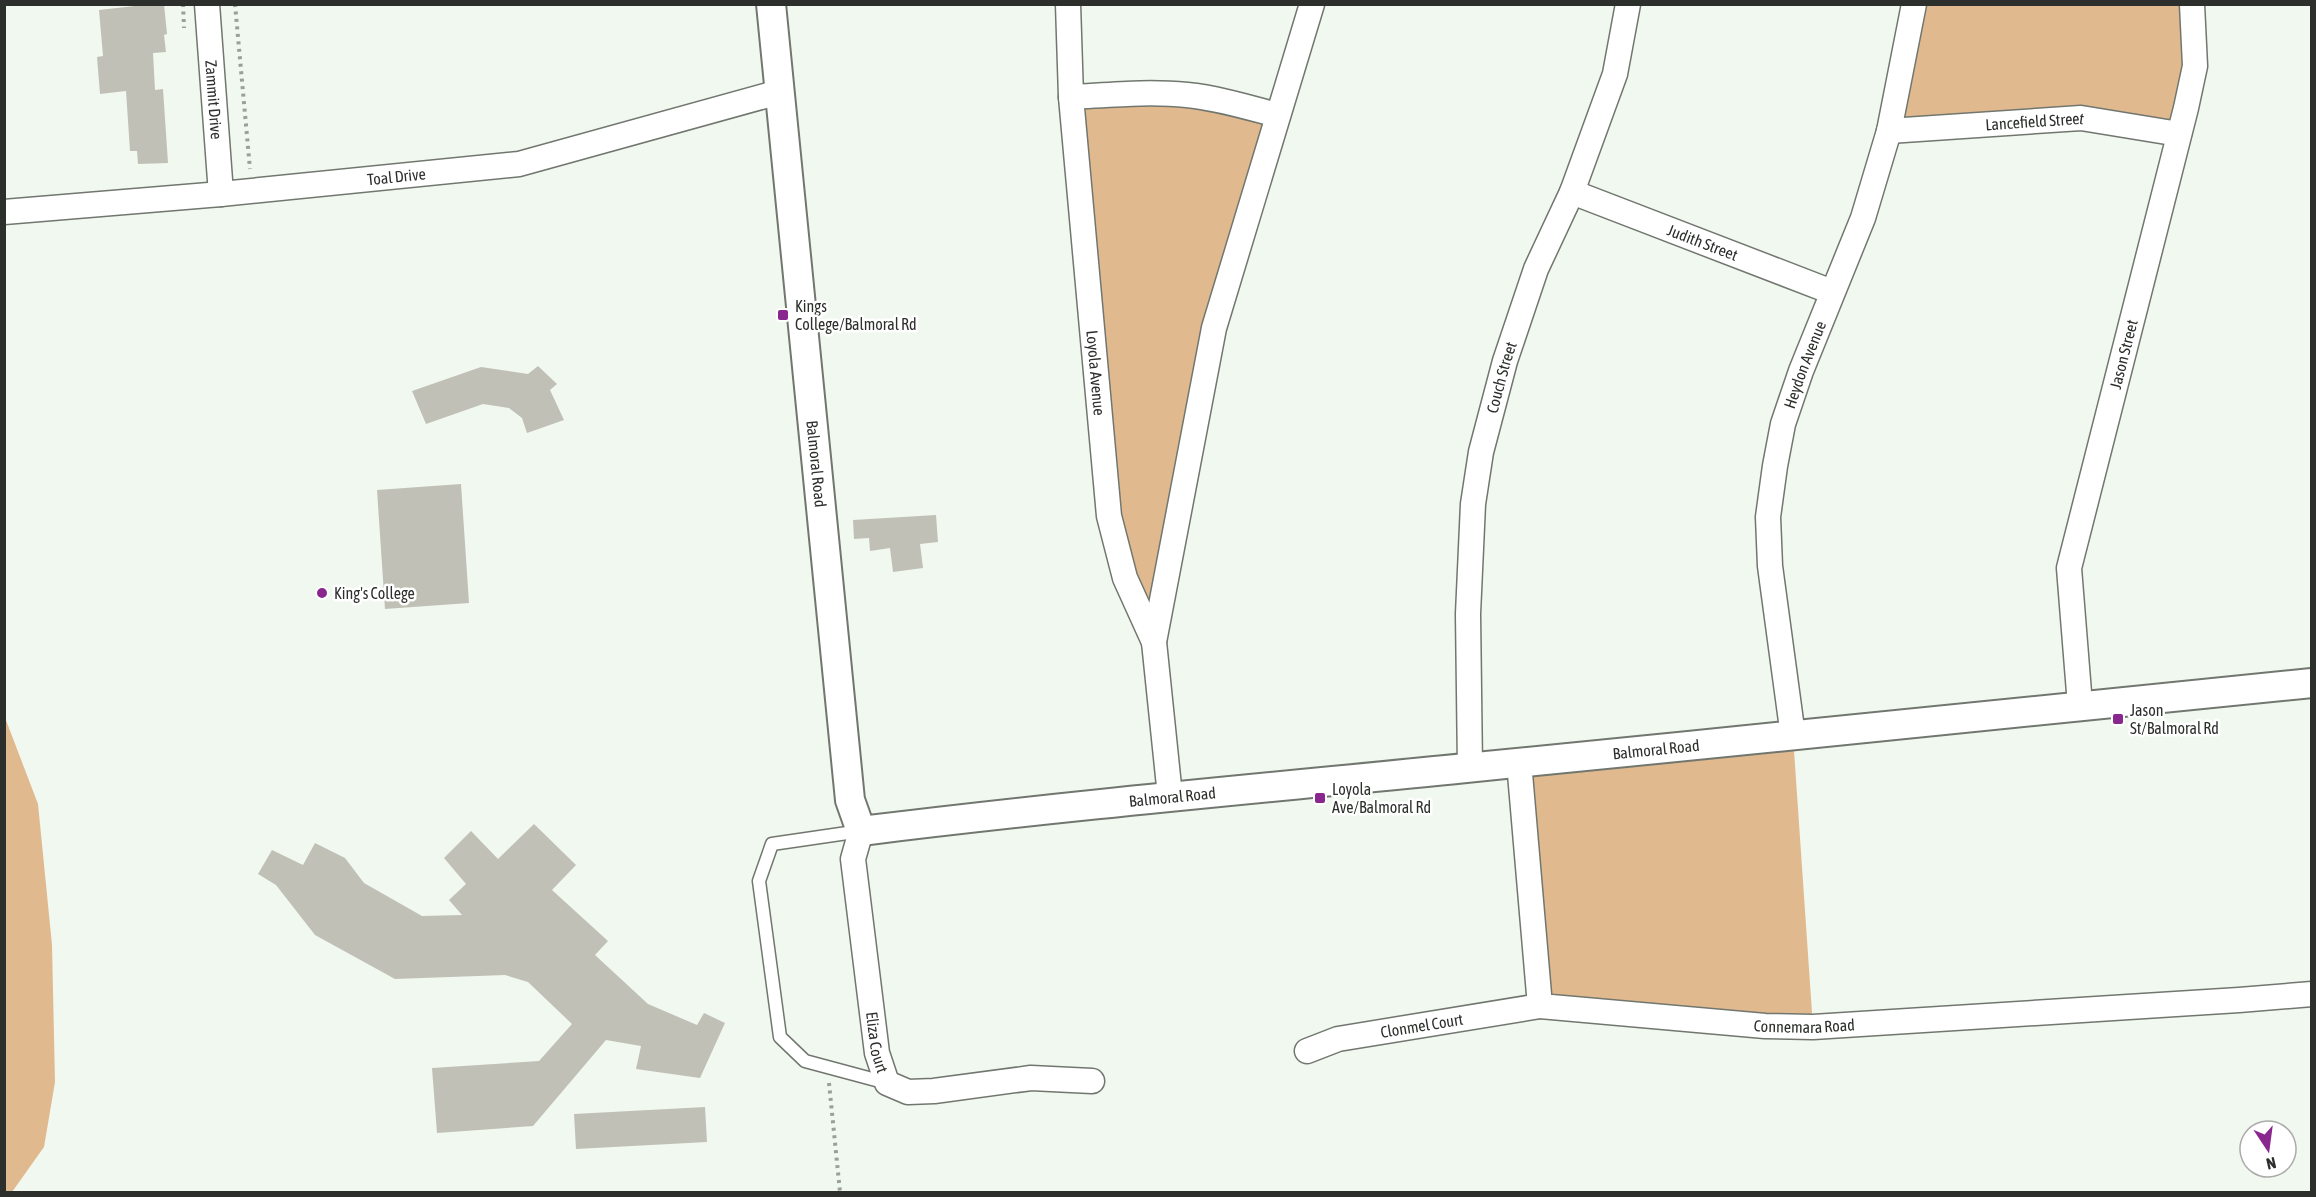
<svg xmlns="http://www.w3.org/2000/svg" width="2316" height="1197" viewBox="0 0 2316 1197" font-family="'Asap Condensed',sans-serif">
<style>
.green{fill:#e1b98f}
.building{fill:#c0c0b6}
.lines{fill:none;stroke-linecap:round;stroke-linejoin:round}
.service-casing{stroke:#71776f;stroke-width:15}
.minor-casing{stroke:#71776f;stroke-width:27}
.tertiary-casing{stroke:#71776f;stroke-width:32}
.path{stroke:#9a9f98;stroke-width:4;stroke-dasharray:3 4.5;stroke-linecap:butt}
.service{stroke:#fff;stroke-width:12}
.minor{stroke:#fff;stroke-width:24}
.tertiary{stroke:#fff;stroke-width:28}
.poi-dot{fill:#8a278f;stroke:#fff;stroke-width:2}
.labels{text-anchor:middle;dominant-baseline:central;stroke-width:5;stroke-linejoin:round;paint-order:stroke}
.street-label{font-size:16px;fill:#2c2f2b;stroke:#fff}
.poi-label{font-size:16px;fill:#2c2f2b;stroke:#fff;text-anchor:start}
</style>
<rect width="100%" height="100%" fill="#f1f8ef"/>
<path class="green" d="M1914 5H2192L2179 134 2081 118 1889 131Z
M1071 97 1277 115 1214 328 1154 642 1125 578Z
M4 715 38 804 52 945 55 1082 44 1147 12 1192H4Z
M1793 736 1813 1027 1540 1006 1519 762Z"/>
<path class="building" d="M153 4H164L167 34 164 35 166 52 153 53 155 90 163 89 168 163 138 164 137 151H130L126 91 100 94 97 57 103 56 99 10Z
M538 366 557 384 550 390 564 420 527 433 522 418 509 408 483 404 426 424 412 391 481 367 528 374Z
M461 484 469 603 385 609 377 490Z
M936 515 938 542 920 544 923 568 893 572 890 548 870 551 869 538 854 539 853 520Z
M534 824 576 865 552 890 608 941 595 955 648 1004 697 1025 704 1013 725 1023 700 1078 636 1069 641 1046 606 1040 533 1126 437 1133 432 1068 539 1061 572 1024 528 982 505 975 395 979 315 935 276 885 258 874 272 850 303 865 315 843 345 858 364 883 422 916 462 915 449 900 466 884 444 858 471 831 498 859Z
M705 1107 707 1142 576 1149 574 1114Z"/>
<g class="lines">
<g class="service-casing">
<path id="service" d="M861 831 772 844 759 881 780 1037 805 1061 887 1083"/>
</g>
<g class="minor-casing">
<g id="minor">
<path id="s1" d="M207 4 221 194"/>
<path id="s2" d="M1068 4 1071 97 1109 516 1125 578 1154 642"/>
<path d="M1071 97C1110 95 1148 91 1187 95 1217 98 1247 107 1277 115"/>
<path id="s3" d="M1889 131 2081 118 2179 134"/>
<path id="s4" d="M1572 192 1832 292"/>
<path id="s5" d="M4 212 221 194 519 164 779 92"/>
<path id="s6" d="M2080 705 2069 568 2186 108 2195 66 2192 4"/>
<path id="s7" d="M1793 736 1770 566 1768 517 1775 466 1783 424 1801 371 1863 218 1889 131 1914 4"/>
<path id="s8" d="M1519 762 1540 1006 1765 1026 1813 1027 2239 1000 2312 994"/>
<path id="s9" d="M1470 768 1468 614 1473 504 1481 452 1505 361 1536 269 1572 192 1615 74 1628 4"/>
<path d="M1170 796 1154 642 1214 328 1312 4"/>
<path id="s10" d="M861 831 853 859 877 1053 887 1083 908 1092 934 1091 1031 1078 1092 1081"/>
<path id="s11" d="M1307 1051 1338 1039 1540 1006"/>
</g>
</g>
<g class="tertiary-casing">
<g id="tertiary">
<path id="s12" d="M771 4 850 800 861 831C1062 806 1264 788 1466 768 1748 741 2029 709 2312 683"/>
</g>
</g>
<path class="path" d="M183 4 184 28
M235 4 250 169
M829 1083 840 1192"/>
<use href="#service" class="service"/>
<use href="#minor" class="minor"/>
<use href="#tertiary" class="tertiary"/>
</g>
<g class="poi-dot">
<rect x="777" y="309" width="12" height="12" rx="3"/>
<circle cx="322" cy="593" r="6"/>
<rect x="2112" y="713" width="12" height="12" rx="3"/>
<rect x="1314" y="792" width="12" height="12" rx="3"/>
</g>
<g class="labels">
<g class="street-label">
<text stroke="none"><textPath href="#s1" startOffset="96">Zammit Drive</textPath></text>
<text stroke="none"><textPath href="#s3" startOffset="146">Lancefield Street</textPath></text>
<text stroke="none"><textPath href="#s5" startOffset="394">Toal Drive</textPath></text>
<text stroke="none"><textPath href="#s4" startOffset="140">Judith Street</textPath></text>
<text stroke="none"><textPath href="#s6" startOffset="358">Jason Street</textPath></text>
<text stroke="none"><textPath href="#s7" startOffset="378">Heydon Avenue</textPath></text>
<text stroke="none"><textPath href="#s2" startOffset="370">Loyola Avenue</textPath></text>
<text stroke="none"><textPath href="#s9" startOffset="394">Couch Street</textPath></text>
<text stroke="none"><textPath href="#s12" startOffset="462">Balmoral Road</textPath></text>
<text stroke="none"><textPath href="#s12" startOffset="1632">Balmoral Road</textPath></text>
<text stroke="none"><textPath href="#s12" startOffset="1146">Balmoral Road</textPath></text>
<text stroke="none"><textPath href="#s8" startOffset="510">Connemara Road</textPath></text>
<text stroke="none"><textPath href="#s11" startOffset="118">Clonmel Court</textPath></text>
<text stroke="none"><textPath href="#s10" startOffset="214">Eliza Court</textPath></text>
</g>
<g class="poi-label">
<text x="795" y="306">Kings<tspan x="795" dy="18">College/Balmoral Rd</tspan></text>
<text x="334" y="593">King's College</text>
<text x="2130" y="710">Jason<tspan x="2130" dy="18">St/Balmoral Rd</tspan></text>
<text x="1332" y="789">Loyola<tspan x="1332" dy="18">Ave/Balmoral Rd</tspan></text>
</g>
</g>
<rect width="2316" height="1197" fill="none" stroke="#2c2f2b" stroke-width="12"/>
<g transform="translate(2268 1149) rotate(167)"><circle r="28" fill="#ffffff" stroke="#abacaa" stroke-width="1.5"/>
<path d="M0-4.5L10 22L0 15L-10 22Z" fill="#8a278f"/>
<text y="-9" font-size="16" font-weight="bold" text-anchor="middle" fill="#2c2f2b">N</text>
</g>
</svg>
